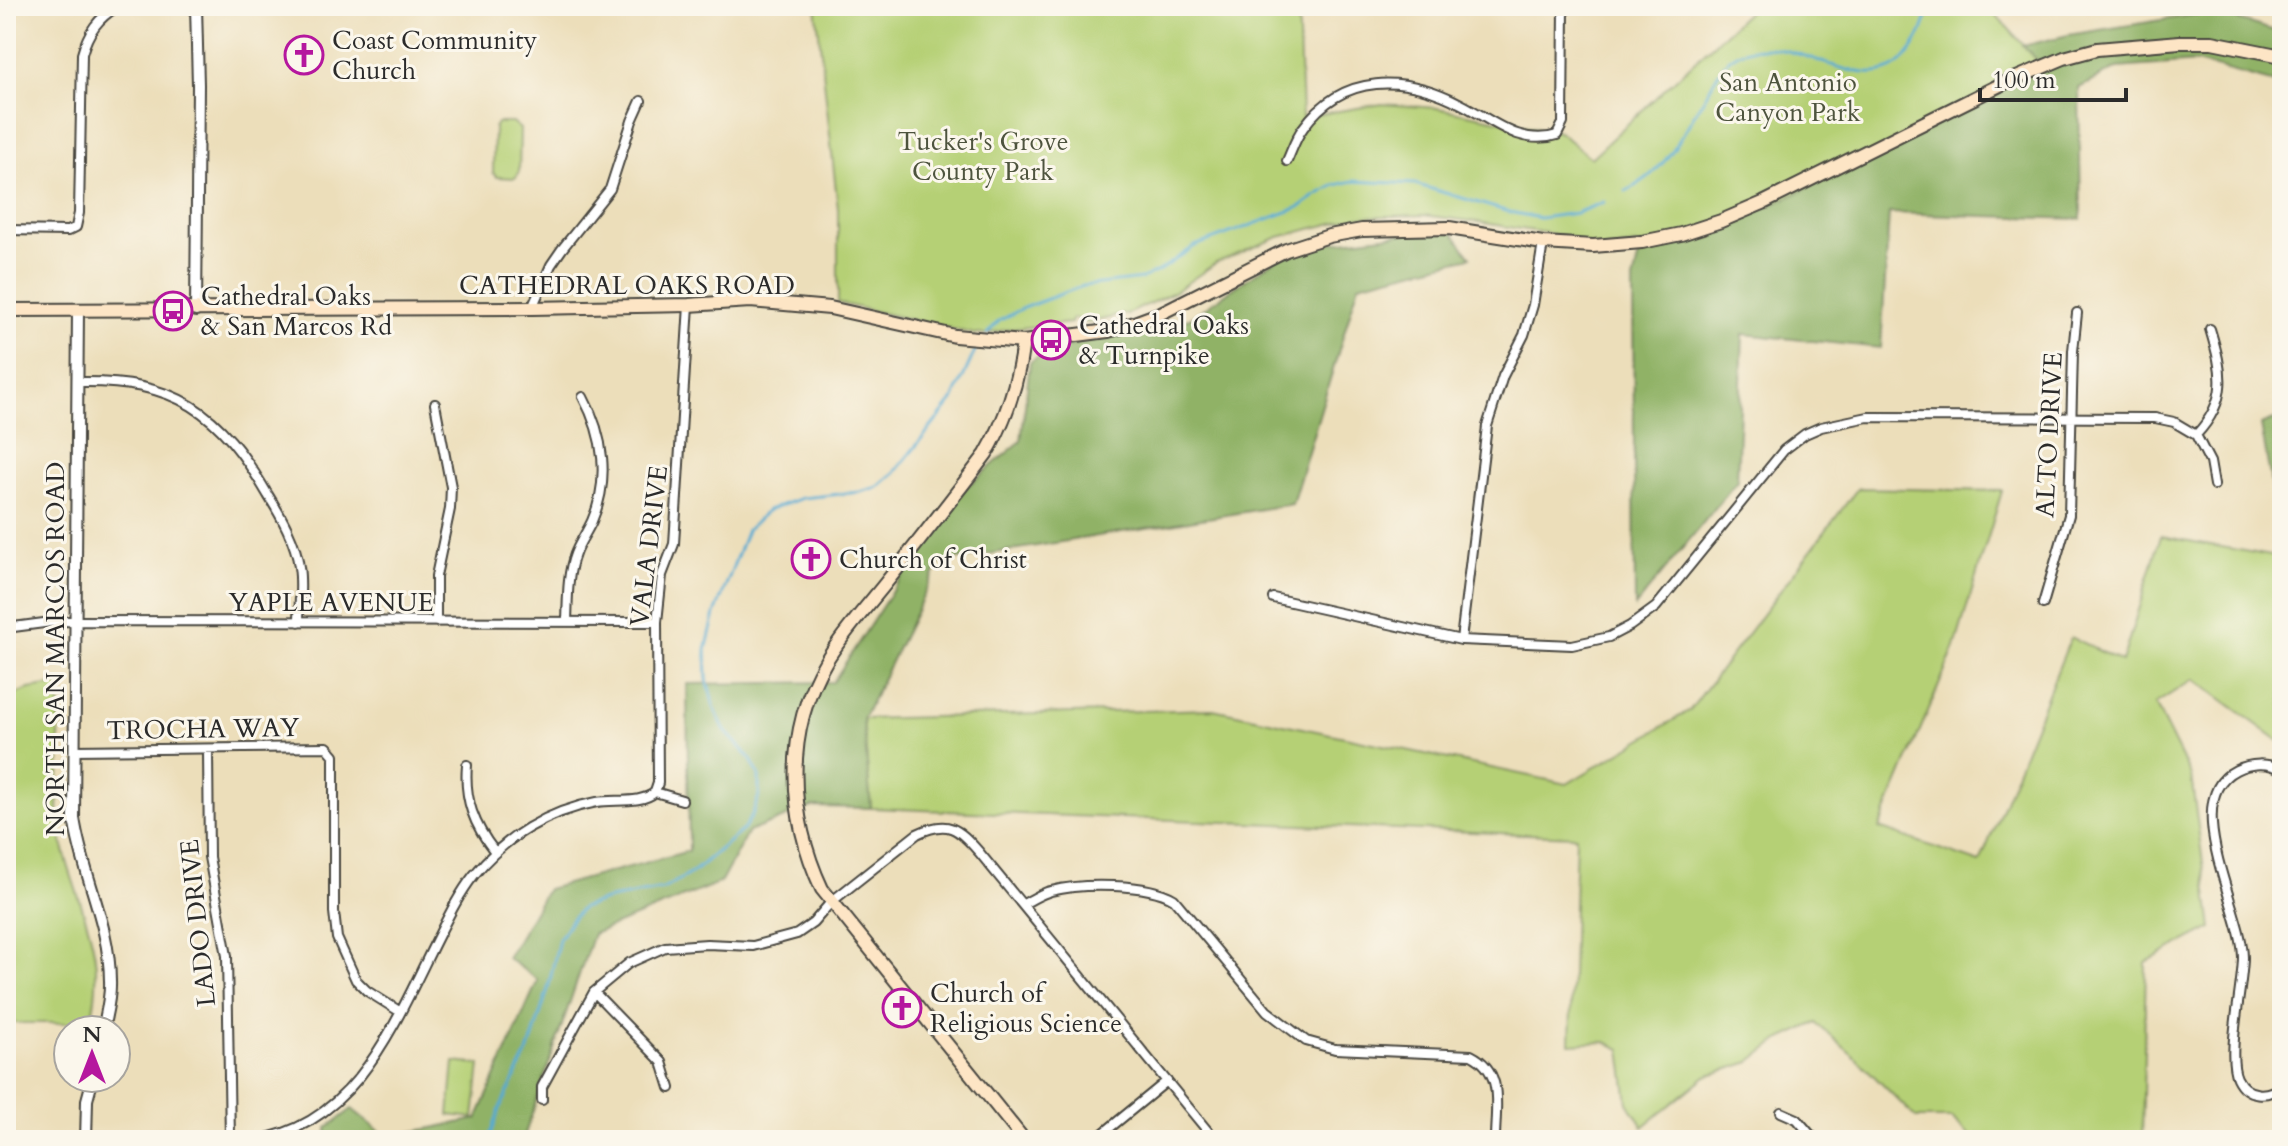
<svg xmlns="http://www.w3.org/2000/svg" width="2288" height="1146" viewBox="0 0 2288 1146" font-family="Cardo,serif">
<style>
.green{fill:#b5d075;stroke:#707e50;stroke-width:2}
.forest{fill:#90b266;stroke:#5e6e48;stroke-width:2}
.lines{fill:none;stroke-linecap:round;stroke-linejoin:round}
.stream{stroke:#54aad1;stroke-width:3}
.minor-casing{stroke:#484640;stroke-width:12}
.tertiary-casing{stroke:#484640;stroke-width:14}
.secondary-casing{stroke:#484640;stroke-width:16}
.minor{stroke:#fff;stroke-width:8}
.tertiary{stroke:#fff;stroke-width:10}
.secondary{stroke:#fde5c5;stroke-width:12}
.labels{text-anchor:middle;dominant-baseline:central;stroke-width:6;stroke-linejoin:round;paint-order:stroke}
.poi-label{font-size:26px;fill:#2b2b2b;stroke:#fbf7ec;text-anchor:start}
.park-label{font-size:26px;fill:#4e543e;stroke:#fbf7ec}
.street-label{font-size:26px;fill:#2b2b2b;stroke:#fbf7ec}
</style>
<rect width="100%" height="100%" fill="#fbf7ec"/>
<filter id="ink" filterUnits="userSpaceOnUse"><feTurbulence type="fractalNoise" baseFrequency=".0125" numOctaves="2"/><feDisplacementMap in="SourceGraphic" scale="16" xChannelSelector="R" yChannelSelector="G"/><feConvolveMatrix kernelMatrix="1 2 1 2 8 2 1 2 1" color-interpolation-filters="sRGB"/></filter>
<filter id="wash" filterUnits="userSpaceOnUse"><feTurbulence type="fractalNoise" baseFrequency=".006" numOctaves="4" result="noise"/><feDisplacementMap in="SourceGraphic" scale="32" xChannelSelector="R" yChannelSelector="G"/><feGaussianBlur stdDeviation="1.8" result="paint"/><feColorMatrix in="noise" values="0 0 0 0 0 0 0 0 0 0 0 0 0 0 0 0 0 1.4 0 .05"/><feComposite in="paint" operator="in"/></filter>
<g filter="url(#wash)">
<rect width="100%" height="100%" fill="#ecdeba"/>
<path class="green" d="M816 6H1298L1302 117 1382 104 1437 108 1559 132 1591 158 1754 6H1988L2047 71 1909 136 1765 210 1730 224 1665 242 1595 250 1572 237 1471 221 1423 215 1357 217 1279 237 1216 263 1174 292 1130 313 1088 323 1073 318 1071 323 1009 329 986 334H974L838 303V209Z
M497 123H513L520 129 519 173 515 178 497 177 493 173 494 128Z
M1858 488 2002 491 1955 647 1879 828 1980 863 2071 637 2122 662 2161 536 2282 558V743L2194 679 2155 704 2191 776 2212 928 2146 962 2142 1140H1975L1952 1118H1916L1855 1057 1816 1023 1779 1040 1750 1062 1706 1076 1643 1127 1628 1103 1621 1049 1606 1042 1570 1044 1576 836 871 808 863 719 1213 709 1567 784 1690 710Z
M60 684C59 715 59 746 59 777 59 793 57 810 59 826 71 901 112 944 90 1023H6V698L29 689Z
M454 1062 480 1065 474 1118 449 1115Z"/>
<path class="forest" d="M2212 12 2282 33V85L2197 62 2117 68 2079 88 2081 219 1889 213 1881 348 1743 334 1737 481 1635 607 1633 281 1641 246C1716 234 1781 202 1847 168 1913 134 1979 98 2047 70L2023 46 2068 35Z
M1449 228 1471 257 1359 284 1292 504 940 562 863 719 871 808 812 807 748 832 721 882 593 934 523 1140H327V1128L352 1109 387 1137 477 1119 538 980 507 958 547 889 689 851 687 684 833 682 952 499 1021 441 1030 362 1047 351 1190 318 1294 247Z
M2282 417V496L2272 489 2261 425Z"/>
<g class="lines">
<path class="stream" d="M1626 191C1670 169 1681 135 1706 95 1716 79 1721 61 1739 53 1807 23 1895 143 1930 6
M987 334 999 321 1023 308 1083 286 1142 279 1162 269 1195 246 1300 207 1317 195 1335 185 1353 181 1415 184 1509 212 1540 218 1576 213 1604 202
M489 1140 501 1106 529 1050 548 989 559 939 571 920 582 908 605 900 663 889 693 872 744 829 753 813 759 796V775L750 758 725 731 714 707 707 679 706 650 715 614 747 530 768 510 802 498 860 492 878 487 896 471 953 400 979 342"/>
</g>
</g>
<g filter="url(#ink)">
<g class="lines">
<g class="minor-casing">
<path id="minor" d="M1287 161C1292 150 1296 137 1303 128 1343 72 1405 75 1461 104 1491 119 1520 147 1557 135L1563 123 1564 6
M6 230 68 231 76 227 79 213 82 54C88 32 98 18 118 6
M532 308 551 265 562 249 610 189 632 121 641 101
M77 382C176 380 219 410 268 495 281 516 296 542 299 567 302 585 299 605 299 622
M435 404 451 487 450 509 436 576V622
M2196 435C2229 400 2223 372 2210 329
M1273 598 1461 640 1572 645 1609 637 1630 626 1656 607 1784 450 1805 434 1821 427 1868 417 2155 418 2174 422 2196 435 2210 462 2214 485
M2043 604 2069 515 2073 351 2077 313
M567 621C568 599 567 575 575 554 579 543 587 532 592 521 610 480 604 436 583 397
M6 628 59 621 657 622
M1461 640 1487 426 1503 376 1524 335 1533 305 1543 243
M74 750 327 747 334 755V912L337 938 356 980 367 991 399 1011
M208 750 209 857 227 956 230 1140
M467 765C464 800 474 825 495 852
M2282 770C2268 762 2250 763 2236 770 2178 799 2242 909 2243 957 2243 986 2226 1055 2237 1078 2246 1097 2268 1098 2282 1085
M655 792 658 783 657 622 662 575 674 544 689 305
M655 792 682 800
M1023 904C1032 900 1041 893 1051 891 1081 883 1148 883 1174 899L1267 1011 1306 1041 1335 1049 1471 1055C1505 1072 1495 1107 1495 1140
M594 992 662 1062 670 1088
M542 1100V1087L594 992 629 963 665 947 707 944 753 946 797 934 813 923 831 902 917 834C948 819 958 828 979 852L1215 1140
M1781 1112 1797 1119 1815 1140
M254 1140C359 1126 398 1015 440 933 450 913 460 893 474 875 505 837 548 811 597 802 615 799 642 804 655 792
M1095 1140 1167 1081"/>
</g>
<g class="tertiary-casing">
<path id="tertiary" d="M196 6 198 85 196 311
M78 310 74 818C82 874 110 924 110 981 111 997 106 1014 103 1030
M86 1140 87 1100 93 1078"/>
</g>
<g class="secondary-casing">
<path id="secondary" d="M6 310 532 308 689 305 750 301 830 308 955 336 1023 342 1108 331 1126 326 1161 313 1286 250 1329 236 1362 230 1449 228 1543 243 1593 246 1642 242 1681 234 1721 221 1763 203 2000 85 2064 58 2097 49 2180 42H2212L2282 56
M1023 342C1018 383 1007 418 986 454 953 498 919 541 885 584 865 609 842 634 826 661 784 732 788 816 822 889L1024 1140"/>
</g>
<use href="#minor" class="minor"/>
<use href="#tertiary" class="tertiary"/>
<use href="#secondary" class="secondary"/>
</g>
</g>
<defs>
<g id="church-ring" transform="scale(2)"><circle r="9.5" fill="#fbf7ec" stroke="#b5179e" stroke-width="1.5"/><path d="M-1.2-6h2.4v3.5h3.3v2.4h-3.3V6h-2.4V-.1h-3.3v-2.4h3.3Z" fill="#b5179e"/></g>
<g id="bus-ring" transform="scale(2)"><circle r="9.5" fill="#fbf7ec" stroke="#b5179e" stroke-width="1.5"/><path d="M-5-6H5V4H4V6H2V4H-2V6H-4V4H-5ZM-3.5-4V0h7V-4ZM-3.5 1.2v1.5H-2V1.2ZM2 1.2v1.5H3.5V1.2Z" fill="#b5179e"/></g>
</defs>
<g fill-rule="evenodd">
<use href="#church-ring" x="304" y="55"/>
<use href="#bus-ring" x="173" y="311"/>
<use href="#bus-ring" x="1051" y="340"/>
<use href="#church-ring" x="811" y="559"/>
<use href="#church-ring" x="902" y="1008"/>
</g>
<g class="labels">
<g class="poi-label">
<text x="332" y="40">Coast Community<tspan x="332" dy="30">Church</tspan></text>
<text x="201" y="296">Cathedral Oaks<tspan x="201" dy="30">&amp; San Marcos Rd</tspan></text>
<text x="1079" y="325">Cathedral Oaks<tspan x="1079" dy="30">&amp; Turnpike</tspan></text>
<text x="839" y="559">Church of Christ</text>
<text x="930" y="993">Church of<tspan x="930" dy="30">Religious Science</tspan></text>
</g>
<g class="park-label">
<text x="1788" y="82">San Antonio<tspan x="1788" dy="30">Canyon Park</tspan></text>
<text x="983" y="141">Tucker's Grove<tspan x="983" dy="30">County Park</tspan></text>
</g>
<g class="street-label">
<text x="627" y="285">CATHEDRAL OAKS ROAD</text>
<text transform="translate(2049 435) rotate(-87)">ALTO DRIVE</text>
<text transform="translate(649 546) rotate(-83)">VALA DRIVE</text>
<text x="331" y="602">YAPLE AVENUE</text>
<text transform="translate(55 649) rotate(-90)">NORTH SAN MARCOS ROAD</text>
<text transform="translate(203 729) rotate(-1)">TROCHA WAY</text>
<text transform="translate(198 923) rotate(-96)">LADO DRIVE</text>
</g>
</g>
<rect width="2288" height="1146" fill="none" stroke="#fbf7ec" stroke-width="32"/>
<g transform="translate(92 1054)"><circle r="38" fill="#fbf7ec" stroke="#a8a59f" stroke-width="2"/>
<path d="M0-6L14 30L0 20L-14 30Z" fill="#b5179e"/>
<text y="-12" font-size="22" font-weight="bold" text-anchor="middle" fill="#2b2b2b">N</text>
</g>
<path d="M1980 88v12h146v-12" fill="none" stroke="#2b2b2b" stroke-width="4"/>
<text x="1992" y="88" font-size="24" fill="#2b2b2b" stroke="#fbf7ec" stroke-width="6" paint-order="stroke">100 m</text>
</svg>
